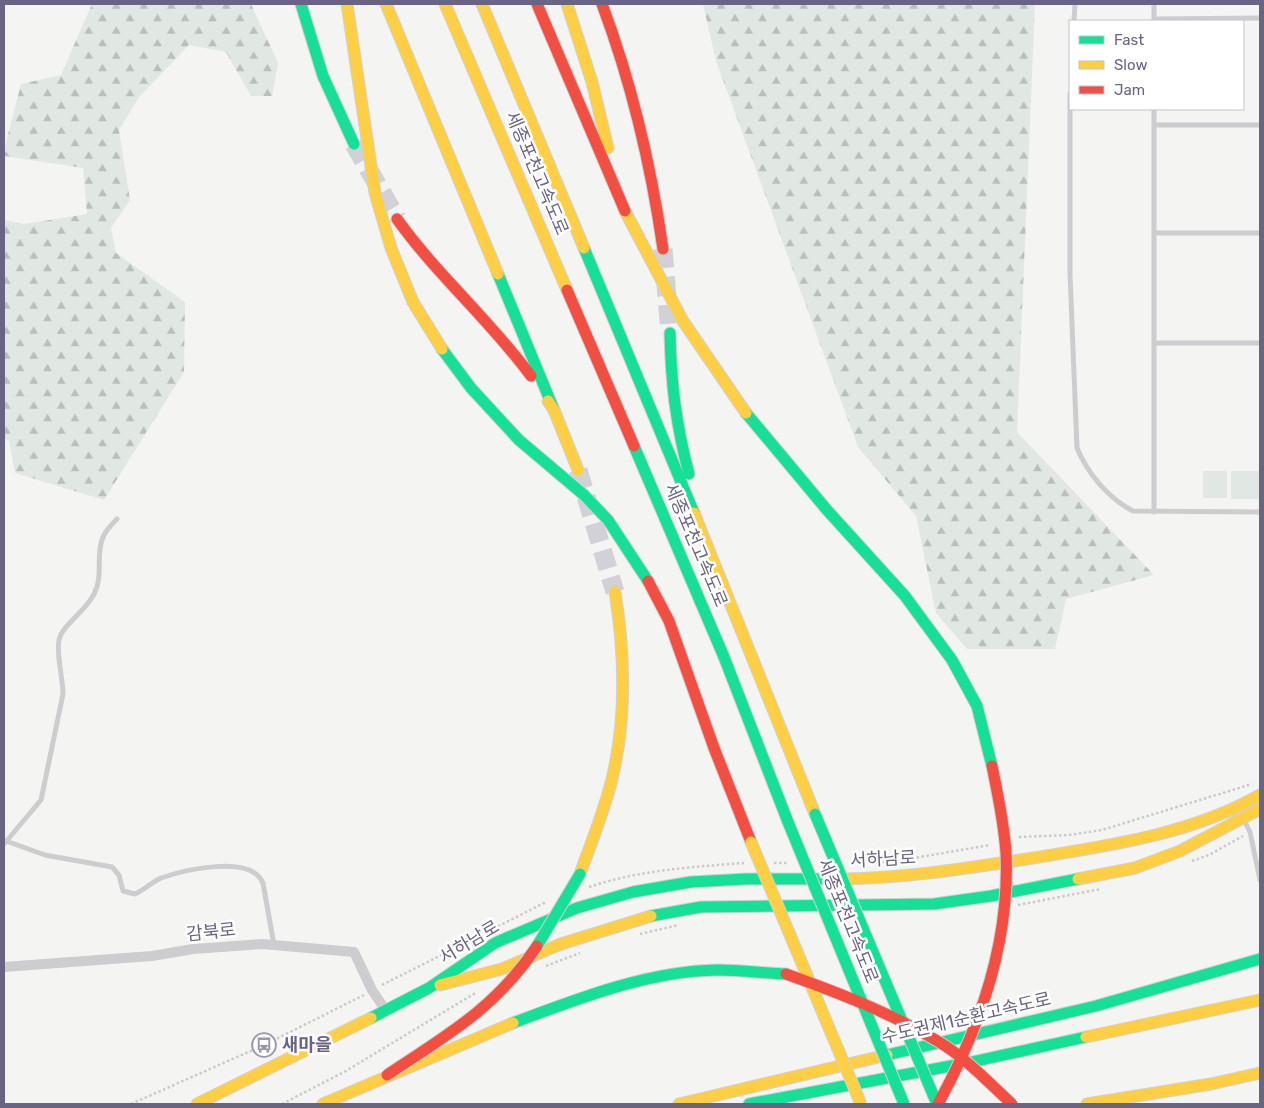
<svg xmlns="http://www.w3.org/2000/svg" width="1264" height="1108" viewBox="0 0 1264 1108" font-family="Rubik,'Noto Sans KR',sans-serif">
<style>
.forest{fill:url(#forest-firs)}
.green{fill:#e1e7e2}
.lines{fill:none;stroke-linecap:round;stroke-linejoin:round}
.highway-tunnel{stroke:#d2d1d7;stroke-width:19;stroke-dasharray:19 9;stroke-linecap:butt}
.fast-casing{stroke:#d1d0d2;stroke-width:13}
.slow-casing{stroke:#d1d0d2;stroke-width:13}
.jam-casing{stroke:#d1d0d2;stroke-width:13}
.path{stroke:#cacacb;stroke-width:2.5;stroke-dasharray:2.5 2.5;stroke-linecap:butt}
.lane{stroke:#cdccce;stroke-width:5}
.street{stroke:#cdccce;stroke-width:10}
.fast{stroke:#16e098;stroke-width:11}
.slow{stroke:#ffcf43;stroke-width:11}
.jam{stroke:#f24e42;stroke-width:11}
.fast-bridge-casing{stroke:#d1d1d2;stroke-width:13;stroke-linecap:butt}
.slow-bridge-casing{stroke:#d1d1d2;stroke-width:13;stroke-linecap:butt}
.jam-bridge-casing{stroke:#d1d1d2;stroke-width:13;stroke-linecap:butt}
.fast-bridge{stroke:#16e098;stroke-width:11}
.slow-bridge{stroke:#ffcf43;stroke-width:11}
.jam-bridge{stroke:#f24e42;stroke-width:11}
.labels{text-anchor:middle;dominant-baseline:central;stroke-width:5;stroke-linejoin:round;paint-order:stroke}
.street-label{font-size:18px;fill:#6a6484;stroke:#fff}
.poi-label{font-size:18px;font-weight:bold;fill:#6a6484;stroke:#fff;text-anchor:start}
</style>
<defs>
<pattern id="forest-firs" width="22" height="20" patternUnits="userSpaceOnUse" patternTransform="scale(1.25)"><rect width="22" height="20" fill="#e1e7e2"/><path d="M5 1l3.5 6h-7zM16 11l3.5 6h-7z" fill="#babfbd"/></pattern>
</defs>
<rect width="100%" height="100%" fill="#f4f5f3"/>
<path class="forest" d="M92 4H251L278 63 272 96H251L226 52 189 45 139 97 119 130 130 200 111 228 116 253 185 302 184 372 104 500 15 473 9 441 4 439V220L24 224 87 214 83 168 4 156V150L21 84 61 75Z
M703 4H1035L1017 432 1154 575 1066 599 1055 649H967L936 613 916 516 858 447 716 61Z"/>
<path class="green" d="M1203 471H1227V498H1203Z
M1231 471H1260V499H1231Z"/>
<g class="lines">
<path class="highway-tunnel" d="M354 144 397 219
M663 249 670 333
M578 470 615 592"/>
<g class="fast-casing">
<path id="fast" d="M301 4 323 76 354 144
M584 248 694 513
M498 274 554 410
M670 333C671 384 676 424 689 474
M442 349 471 388 519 440 584 495 608 520 648 581
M746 413 827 510 905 596 952 660 977 706 992 766
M634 446 724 657 788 822
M651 916 701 907 934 904 991 896 1078 879
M371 1018 429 988 495 943 577 908 633 892 691 882 746 879H835
M513 1023C577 999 648 971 717 970 740 970 763 973 786 974
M887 1055 1096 1006 1260 959
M749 1104 972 1062 1086 1037"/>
</g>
<g class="slow-casing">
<path id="slow" d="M347 4 375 193 391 248 413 302 442 349
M386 4 498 274
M445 4 567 290
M482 4 584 248
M567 4 592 82 608 148
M625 211 683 321 746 413
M548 401 554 410 578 470
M694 513 815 814
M580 874C591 843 604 812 612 779 627 717 625 654 615 592
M835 879C900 879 963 869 1027 859 1106 846 1190 835 1260 795
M1078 879 1135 868 1180 851 1260 809
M440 985 502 969 561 944 651 916
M1086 1037 1260 1000
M197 1104 371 1018
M323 1104 513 1023
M679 1104 887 1055
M1087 1104 1211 1084 1260 1073"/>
</g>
<g class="jam-casing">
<path id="jam" d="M537 4 625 211
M602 4C632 84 651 165 663 249
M397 219C437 275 490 320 531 376
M567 290 634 446
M648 581 669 621 714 748 751 842"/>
</g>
<path class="path" d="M1019 837 1069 835 1102 830 1252 784
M1192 861 1209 855 1243 836
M852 862H891L990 845
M774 863H789
M589 887C640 870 691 867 744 863
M1018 905 1101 889
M640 934 679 925
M546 966 580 953
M382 985 546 902
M131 1104 264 1045 364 995
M282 1104 344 1072 477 992"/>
<path class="lane" d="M1154 19 1260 18
M1074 21 1075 4
M1154 21V4
M1070 94V274L1077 448C1088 474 1108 498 1133 511L1260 512
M1154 125H1260
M1154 233H1260
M1154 343H1260
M1154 512V109
M1243 818 1250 832 1260 880
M6 841 45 855 112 867 119 875 123 891 135 894C144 890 152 882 161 878 184 870 251 854 263 883L274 945
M4 844 41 800 63 694C63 679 56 653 59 640 62 625 87 610 94 594 104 576 95 555 103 537 106 530 112 524 117 519"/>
<path class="street" d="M4 967 152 956 193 949 262 944 354 952 372 990 386 1011"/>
<use href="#fast" class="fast"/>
<use href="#slow" class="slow"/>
<use href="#jam" class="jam"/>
<g class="fast-bridge-casing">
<path id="fast-bridge" d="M815 814 937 1104
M788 822 904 1104
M537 946 580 874"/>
</g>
<g class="slow-bridge-casing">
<path id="slow-bridge" d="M751 842 861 1104"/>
</g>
<g class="jam-bridge-casing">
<path id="jam-bridge" d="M786 974C839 993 891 1013 939 1042 966 1058 989 1083 1012 1104
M387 1075C447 1035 496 1008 537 946
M938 1104C980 1028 1010 941 1006 853 1004 823 998 795 992 766"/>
</g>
<use href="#fast-bridge" class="fast-bridge"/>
<use href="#slow-bridge" class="slow-bridge"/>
<use href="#jam-bridge" class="jam-bridge"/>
</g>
<defs>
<g id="bus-ring" transform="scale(1.25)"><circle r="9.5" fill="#fff" stroke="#9a97ab" stroke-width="1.5"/><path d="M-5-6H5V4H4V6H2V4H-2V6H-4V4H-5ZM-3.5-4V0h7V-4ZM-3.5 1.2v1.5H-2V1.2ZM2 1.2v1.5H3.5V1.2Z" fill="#9a97ab"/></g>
</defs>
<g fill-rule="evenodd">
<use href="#bus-ring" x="264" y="1045"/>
</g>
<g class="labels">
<g class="street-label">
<text transform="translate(537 173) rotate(67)">세종포천고속도로</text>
<text transform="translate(696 545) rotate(67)">세종포천고속도로</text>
<text transform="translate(883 859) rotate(-3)">서하남로</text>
<text transform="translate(848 921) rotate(68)">세종포천고속도로</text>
<text transform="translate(211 932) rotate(-6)">감북로</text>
<text transform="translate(469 942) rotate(-31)">서하남로</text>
<text transform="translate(966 1018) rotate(-13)">수도권제1순환고속도로</text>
</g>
<g class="poi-label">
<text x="282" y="1045">새마을</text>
</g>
</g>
<rect width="1264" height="1108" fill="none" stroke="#6a6484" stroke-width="10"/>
<rect x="1069" y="20" width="175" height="90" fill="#ffffff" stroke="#c3c1ce"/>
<rect x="1079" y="36" width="25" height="8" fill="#16e098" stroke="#c3c1ce"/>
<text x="1114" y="45" font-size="15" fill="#6a6484">Fast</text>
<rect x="1079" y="61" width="25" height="8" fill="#ffcf43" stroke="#c3c1ce"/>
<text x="1114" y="70" font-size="15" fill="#6a6484">Slow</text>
<rect x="1079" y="86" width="25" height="8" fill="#f24e42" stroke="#c3c1ce"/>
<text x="1114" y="95" font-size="15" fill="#6a6484">Jam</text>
</svg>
